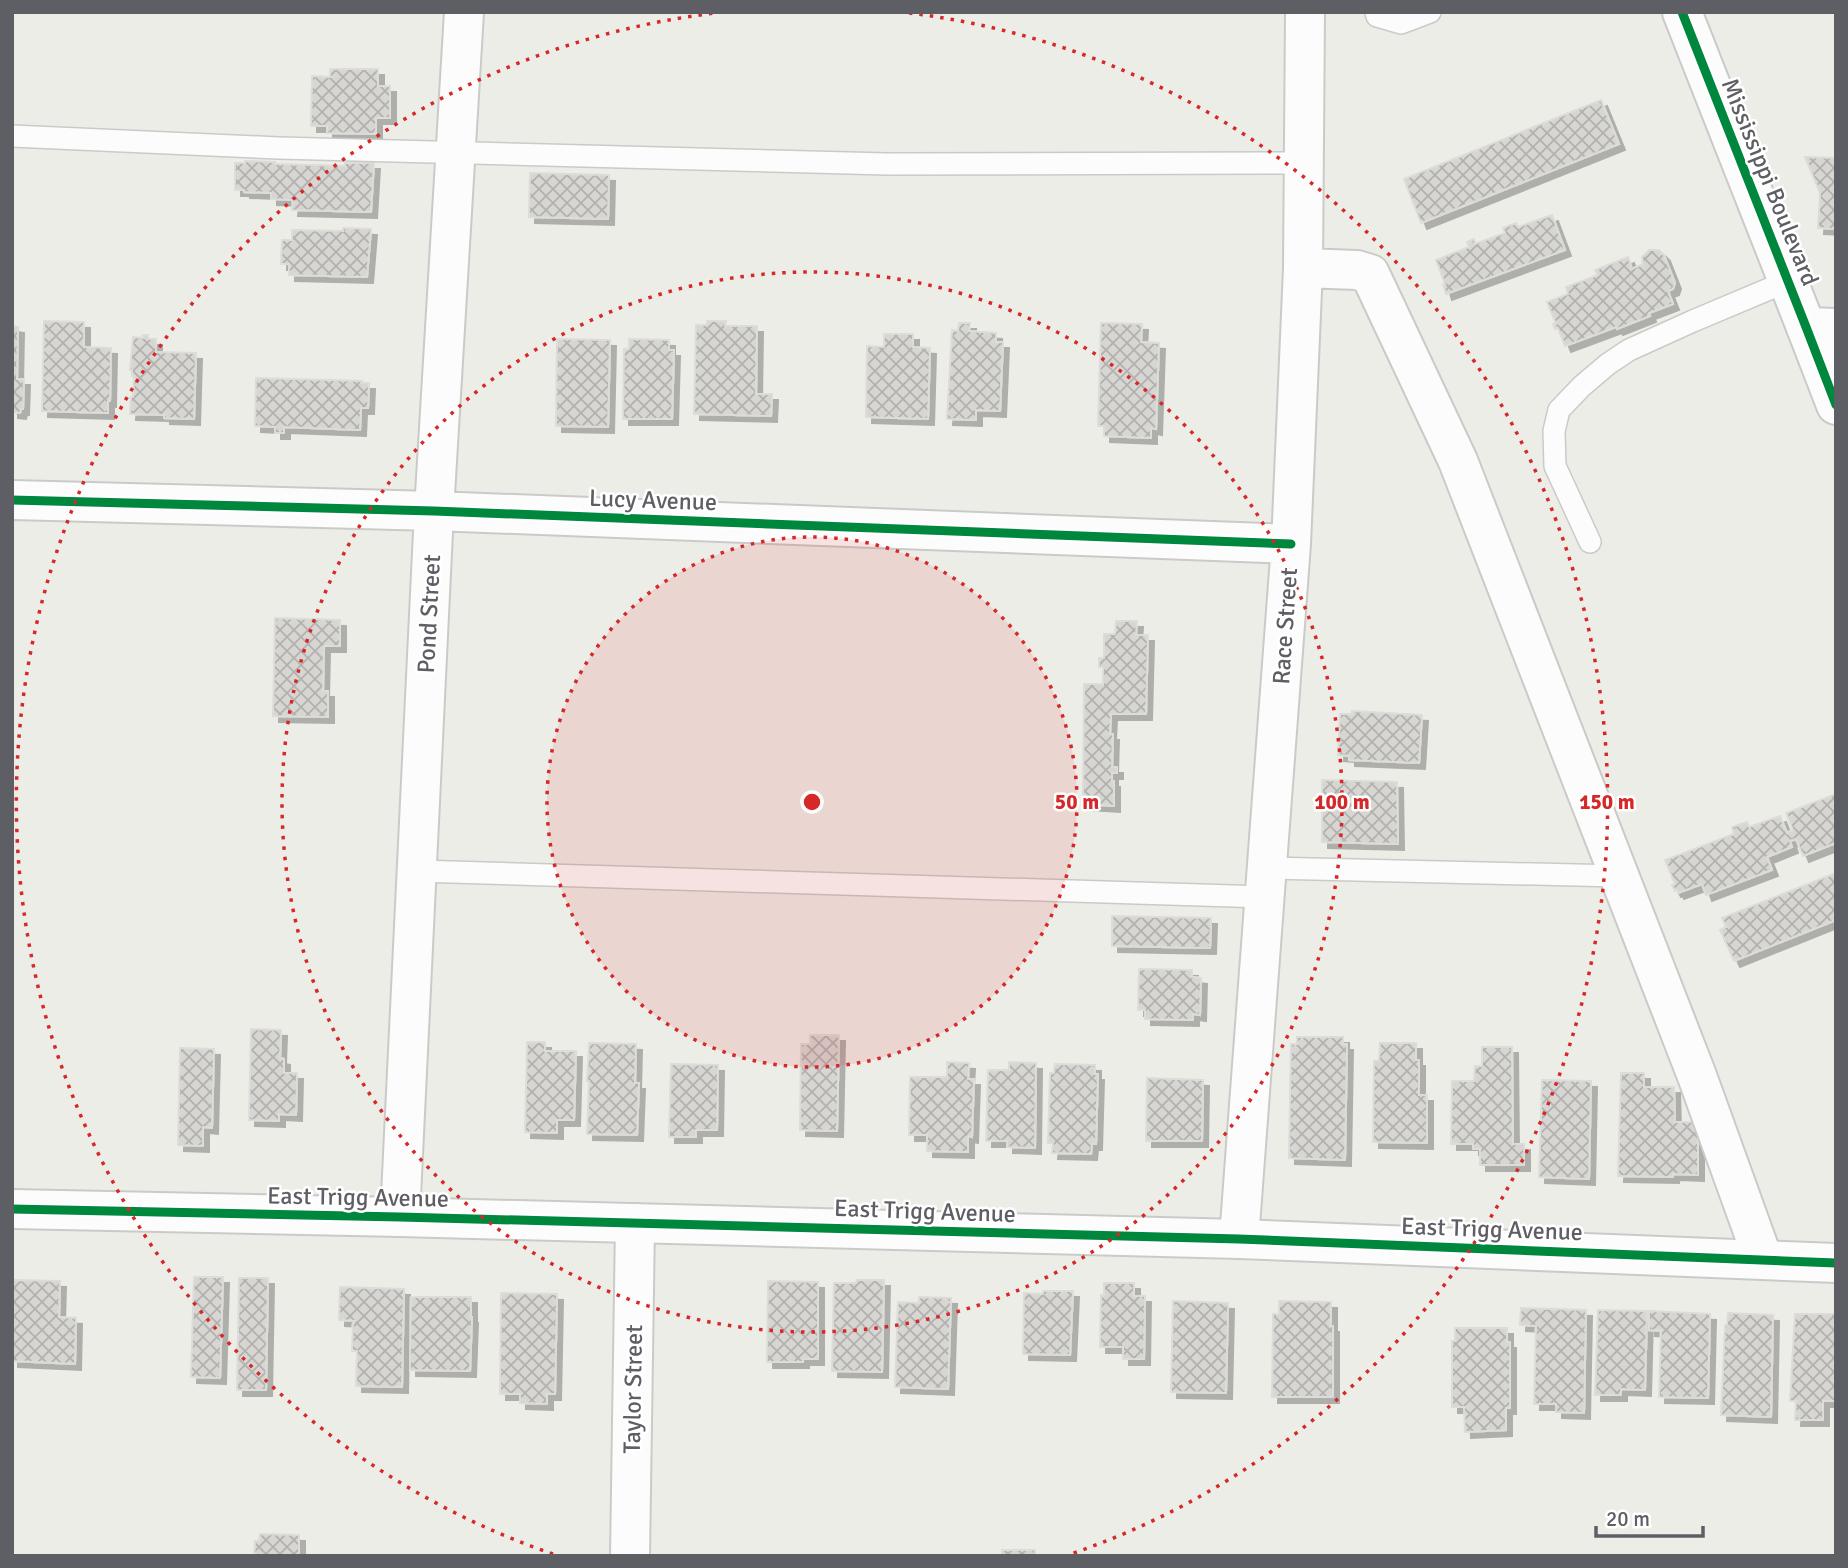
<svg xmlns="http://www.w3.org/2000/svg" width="1848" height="1568" viewBox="0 0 1848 1568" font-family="Signika,sans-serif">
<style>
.building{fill:url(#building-cross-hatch);stroke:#dcdcd8;stroke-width:2;filter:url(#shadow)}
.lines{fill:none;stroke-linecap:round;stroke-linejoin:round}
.lane-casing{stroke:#cacac8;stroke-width:24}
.street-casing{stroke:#cacac8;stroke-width:42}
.secondary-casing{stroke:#cacac9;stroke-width:42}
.lane{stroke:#fcfcfc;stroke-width:21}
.street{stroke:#fcfcfc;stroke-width:38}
.secondary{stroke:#fcfcfc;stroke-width:38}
.cycleway-casing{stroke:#fff;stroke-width:13}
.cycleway{stroke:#00873e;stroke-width:9}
.ring{fill:none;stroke:#d62828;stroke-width:3.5;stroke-dasharray:3.5 7}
.labels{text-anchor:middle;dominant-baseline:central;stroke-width:5;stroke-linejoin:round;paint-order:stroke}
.street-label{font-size:24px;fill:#5e5f65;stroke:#fff}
.centre{fill:#d62828;stroke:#fff;stroke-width:3.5}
.ring-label{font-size:21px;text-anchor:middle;font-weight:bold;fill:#d62828;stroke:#fff;stroke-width:5;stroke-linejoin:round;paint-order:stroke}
</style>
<defs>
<pattern id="building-cross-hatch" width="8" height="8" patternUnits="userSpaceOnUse" patternTransform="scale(1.75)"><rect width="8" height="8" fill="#d7d6d3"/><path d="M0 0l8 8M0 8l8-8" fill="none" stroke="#b2b1af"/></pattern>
<filter id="shadow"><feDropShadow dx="6" dy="6" stdDeviation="0" flood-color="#0004"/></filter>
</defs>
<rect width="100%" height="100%" fill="#edede8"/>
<path class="building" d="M330 69H378V86H390V118H376V134L327 133V126H311L312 76 330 77Z
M1601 100 1619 144 1421 223 1404 179Z
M1805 157 1836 158V229L1818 228 1820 193Z
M245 161 275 162V164L345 166V163H374L371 212 292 210 293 200 271 199V193L244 192V190H235V163H245Z
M530 173 609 175 608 219 529 217Z
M1552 215 1565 250 1446 294 1443 284H1445L1436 260 1469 247 1467 242 1474 239 1475 244 1505 233 1503 228 1516 223 1518 227Z
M343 228 371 229 367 277 289 275V264H281L282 240H292V230L343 231Z
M1649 250H1659L1664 255 1675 283 1673 289 1668 291 1673 304 1649 313 1650 316 1617 329 1616 327 1565 346 1558 328 1555 329 1553 324H1556L1547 302 1568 294 1566 287 1598 275 1595 270 1628 257 1632 269 1643 264 1642 257Z
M44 321 84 322V347L111 348 110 401H108V413L42 411Z
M707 321H726L725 326H757L756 394H772L771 416 694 414 696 325H707Z
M959 323H970L969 331 996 333V342H1003L1000 411 976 410V420L947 419 952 330 958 331Z
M1101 323 1142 324 1141 342 1159 343 1156 429 1151 428V438L1104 436V426H1098Z
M12 326 18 327 17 379H24L23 409H21L20 413 12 412Z
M884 334H913V347L930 348 928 419 866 417 867 346 884 347Z
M143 335H148V339H156V352L196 353 194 419 164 418V415L130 414 131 397H133L134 376H132V370H130L133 337 143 338Z
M557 339 610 340 608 427 556 426Z
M629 339 669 340V350H674L672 419H623L624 349H629Z
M256 378 362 381 361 383H369L368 408H361L360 430 284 427V433H275V427L255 426Z
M275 618 340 620V646H324L323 691H328V717L273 716Z
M1116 621H1137L1136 635H1148L1146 714H1111L1110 734H1113L1112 767H1117V773H1112V781H1114V806L1083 804 1084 684H1103V667H1099V658H1104V634H1115Z
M1352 711 1422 715 1419 763 1349 760V756L1338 755 1340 714H1352Z
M1322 780 1397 782 1398 844 1322 842Z
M1836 794V843L1803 856 1796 839 1790 841 1792 847 1767 857 1772 870 1706 895 1702 884 1678 893 1677 890 1675 891 1672 885 1675 884 1665 860 1734 834 1732 827 1747 822 1749 827 1780 816 1787 833 1793 830 1786 813Z
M1836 873V920L1734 961 1720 930 1726 927 1722 918Z
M1112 916 1211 918 1210 948 1112 946Z
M1139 969 1192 970V977L1201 978 1200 1015 1193 1014V1020L1145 1019V1010H1138Z
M251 1029 281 1030 280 1058 284 1059V1073H297L296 1115 279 1114V1121L249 1120Z
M810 1035H839L837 1131 800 1130 801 1044H810Z
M1297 1037H1343V1044H1347L1345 1160 1289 1158 1291 1044H1297Z
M527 1042H545V1051H576L574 1120H557V1133L525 1132Z
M589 1043 636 1044 635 1083H639L637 1135 587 1134 589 1081H587Z
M1380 1043H1416V1060H1419V1095H1427V1143L1373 1142 1374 1061H1379Z
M1482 1047H1512L1513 1144H1524V1165H1480V1149H1473V1144H1451L1452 1081H1474L1475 1066H1482Z
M180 1048 214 1049 212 1128 203 1127V1146L178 1145Z
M947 1062 969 1063 968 1079H974L972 1137 968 1136V1152L927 1151V1135H909L910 1077H947Z
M1009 1062 1036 1063 1035 1148 1007 1147V1141H986L988 1070H1009Z
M671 1064 718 1065 717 1130H696V1137H669Z
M1055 1064 1095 1065V1074H1098L1096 1144H1092L1091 1154 1052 1153 1053 1143H1048L1050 1073H1054Z
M1621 1073H1644V1087H1674L1675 1122H1698V1175L1673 1174V1177L1618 1176Z
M1147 1078 1203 1080 1202 1141H1146Z
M1542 1080 1591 1081 1589 1179 1539 1177Z
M194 1277H223L220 1378 191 1377Z
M239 1278H268L266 1390H237Z
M12 1280 60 1281 59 1317 76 1318 75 1364 12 1361Z
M857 1280H884L882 1372 832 1371 834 1283H856Z
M768 1281 818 1282V1359H803V1362H767Z
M1104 1283H1134V1296H1145L1144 1359H1123V1347H1100L1101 1295H1104Z
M340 1287 404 1289 402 1387 356 1386 357 1351H352L353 1322 356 1321 339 1320Z
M1043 1291H1073L1070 1355 1023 1354 1024 1293 1043 1294Z
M501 1293 557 1294 555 1394H547V1404L520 1403V1394H500Z
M411 1297H471V1317H472L470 1371 410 1370Z
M919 1297 951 1298 948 1389 895 1387 898 1302 919 1303Z
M1173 1301 1228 1303 1226 1393 1171 1392Z
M1279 1301 1331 1302V1326H1333V1397H1272L1273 1314H1279Z
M1521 1308 1586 1310 1584 1413 1556 1412V1404H1534L1536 1326 1520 1325Z
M1598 1310 1647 1311 1645 1390 1621 1389V1395H1595Z
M1649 1311 1710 1314 1708 1398 1659 1397 1661 1331 1649 1330Z
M1728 1313 1773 1315 1771 1417 1721 1415 1725 1325H1727Z
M1795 1314H1836V1401H1823V1420H1795L1796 1401H1790Z
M1455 1328H1507V1342H1510V1408H1506V1430L1465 1432 1464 1407H1452V1341H1455Z
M260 1534 299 1535V1556H254L255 1541H259Z
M1002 1550H1035V1556H984L1002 1555Z"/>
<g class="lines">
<g class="lane-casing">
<path id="lane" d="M1376 12 1377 16 1401 23 1430 12
M12 136 279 148 887 164 1304 163
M1590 542 1555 466 1554 431 1559 410 1582 386 1608 364 1629 350 1693 321 1788 281
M1267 868 1619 876
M418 871 1265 897"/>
</g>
<g class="street-casing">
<path id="street" d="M1303 268 1357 270 1370 274 1458 461 1697 1076 1763 1259
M1806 327 1836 328
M12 500 434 511 1291 544
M400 1217 434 511 464 12
M1239 1239 1291 544 1303 268 1305 12
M630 1556 635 1223"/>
</g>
<g class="secondary-casing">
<path id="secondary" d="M1682 12 1806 327 1836 405
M12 1209 400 1217 1239 1239 1836 1263"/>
</g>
<use href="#lane" class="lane"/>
<use href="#street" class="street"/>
<use href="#secondary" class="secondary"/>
<g class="cycleway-casing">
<path id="cycleway" d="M1682 12 1806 327 1836 405
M12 500 434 511 1291 544
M12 1209 400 1217 1239 1239 1836 1263"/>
</g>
<use href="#cycleway" class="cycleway"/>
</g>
<circle cx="812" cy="802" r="265" fill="#d62828" fill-opacity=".12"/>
<g class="ring">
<circle cx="812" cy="802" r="265"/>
<circle cx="812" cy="802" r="530"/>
<path d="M553 1554A795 795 0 0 1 715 13M909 13A795 795 0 0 1 1071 1554"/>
</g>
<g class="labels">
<g class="street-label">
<text transform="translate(1770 182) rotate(68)">Mississippi Boulevard</text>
<text transform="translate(653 500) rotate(2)">Lucy Avenue</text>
<text transform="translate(429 614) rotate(-87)">Pond Street</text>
<text transform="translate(1285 626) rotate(-86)">Race Street</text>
<text transform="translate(358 1197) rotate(1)">East Trigg Avenue</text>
<text transform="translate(925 1211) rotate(2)">East Trigg Avenue</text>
<text transform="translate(1492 1229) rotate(2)">East Trigg Avenue</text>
<text transform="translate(633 1389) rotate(-89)">Taylor Street</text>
</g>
</g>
<circle cx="812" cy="802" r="10" class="centre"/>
<g class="ring-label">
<text x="1077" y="809">50 m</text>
<text x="1342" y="809">100 m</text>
<text x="1607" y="809">150 m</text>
</g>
<rect width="1848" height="1568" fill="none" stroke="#5e5f65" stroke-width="28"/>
<path d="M1596 1526v10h107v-10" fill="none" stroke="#5e5f65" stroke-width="3.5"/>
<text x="1606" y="1526" font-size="21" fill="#5e5f65" stroke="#ffffff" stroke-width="5" paint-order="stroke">20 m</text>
</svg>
